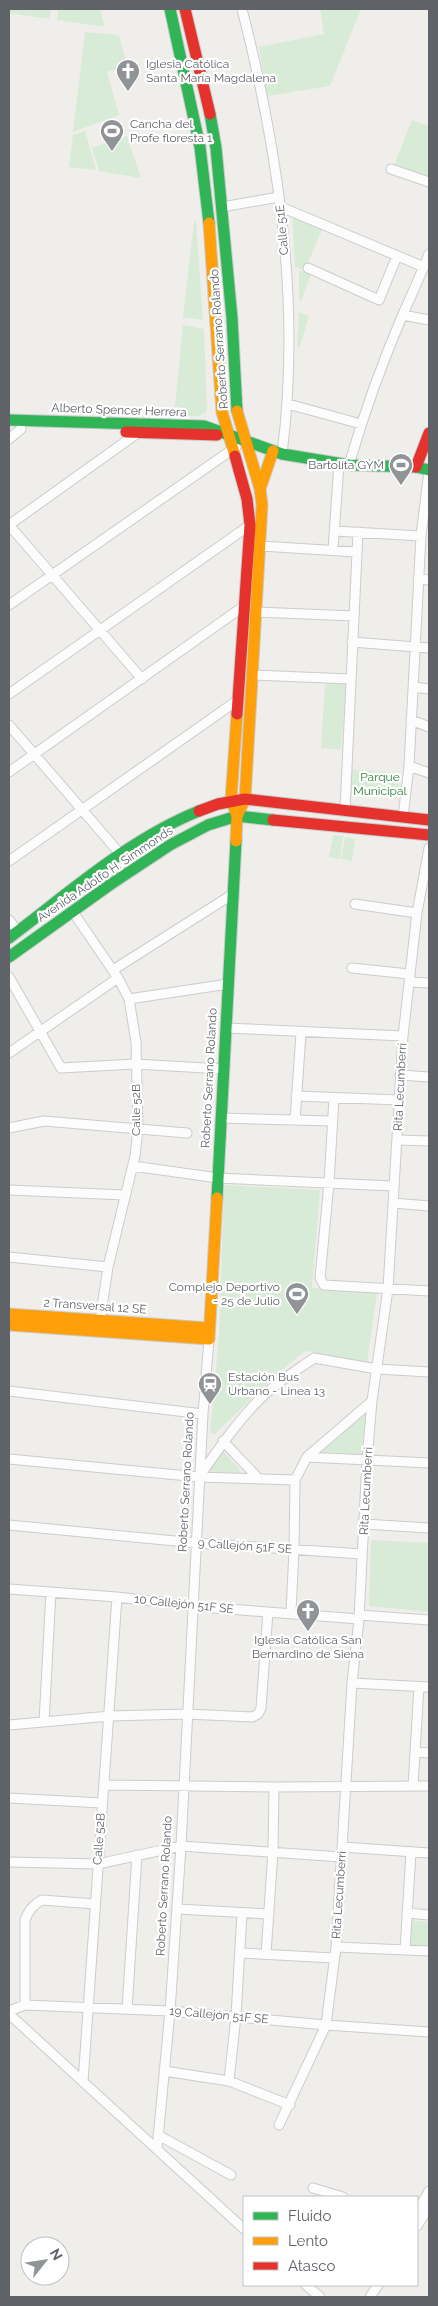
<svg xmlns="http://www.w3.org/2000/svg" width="438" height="2306" viewBox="0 0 438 2306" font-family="Raleway,sans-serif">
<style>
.green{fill:#d8ebd6}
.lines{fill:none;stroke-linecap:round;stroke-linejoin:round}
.street-casing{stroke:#cbcccc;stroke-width:11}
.fast-casing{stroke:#cacacb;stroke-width:13}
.slow-casing{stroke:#cacacb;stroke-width:13}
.jam-casing{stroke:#cacacb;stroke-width:13}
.street{stroke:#fdfcfc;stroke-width:9}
.fast{stroke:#30b455;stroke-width:11}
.slow{stroke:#ff9f0a;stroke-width:11}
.jam{stroke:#e5322d;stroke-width:11}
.labels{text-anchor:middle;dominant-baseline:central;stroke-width:4.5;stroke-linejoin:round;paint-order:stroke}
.poi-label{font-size:12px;fill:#5f6368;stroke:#fff;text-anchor:start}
.street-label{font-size:12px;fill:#5f6368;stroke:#fff}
.park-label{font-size:12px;fill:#348238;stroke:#fff}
</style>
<rect width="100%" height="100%" fill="#efeeea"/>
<path class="green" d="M9 9H51L49 19 9 13Z
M58 9H100L105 27 57 20Z
M320 9H361L330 86 267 96 259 47 324 34Z
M85 32 119 35 127 66 107 72 119 115 73 132Z
M412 120 429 126V174L427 179 393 168Z
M85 131 96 170 69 167 73 135Z
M127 136 141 178 99 171 92 148Z
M292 217 322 229 305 270 295 267Z
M196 220 203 320 183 317 194 223Z
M299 270 311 274 301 301 299 300Z
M299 312 309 316 300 346 297 347Z
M183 325 204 329 207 411 200 416H174Z
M325 682 346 684 341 750 321 748Z
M350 769 400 773 399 797 349 795Z
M333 835 343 836 340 859 329 857Z
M345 837 355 839 352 861 341 859Z
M224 1185 320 1190 312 1288 377 1293 367 1362 305 1351 277 1374 215 1434 210 1433 219 1337Z
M366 1411 361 1455 317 1451Z
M222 1450 240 1470 239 1473 208 1471Z
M371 1540 429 1543V1612L369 1606Z
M410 1920 429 1922V1947L409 1945Z"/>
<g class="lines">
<g class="street-casing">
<path id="street" d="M242 9C279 154 301 305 282 454
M391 169 429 182
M222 207 279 197
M281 207 424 267
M308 268 379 300 397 256
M403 315 429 320
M288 404 361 424
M9 439 21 429
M349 465C364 413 382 363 403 314 412 294 421 274 429 254
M9 525 142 679
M9 525 139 432
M335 531 421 536
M261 546 357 552
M333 550 339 463
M418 579 429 580
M9 605 236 447
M256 612 354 616
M352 642 429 648
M252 675 350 679
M414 687 429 689
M9 694 250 525
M411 720 429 727
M9 725 122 856
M409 766 429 773
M9 772 244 606
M345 810 358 532
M403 817 409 766 421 536 429 470
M9 861 238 700
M355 904 417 913
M73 912 118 978 129 999 136 1042 138 1129 135 1156 108 1267 100 1320
M9 920 18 931
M352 968 409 974
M113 970 233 894
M9 977 61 1068 135 1064 223 1069
M409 982 429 983
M129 999 228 984
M226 1028 403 1036
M9 1053 118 978
M400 1075 429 1077
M296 1096 399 1100
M334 1098 329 1183 320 1278 324 1285 429 1291
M221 1118 332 1121
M295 1120 301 1033
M9 1128 44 1121 187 1133
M397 1140 429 1141
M133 1166 218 1178 393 1186
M9 1190 124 1195
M393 1203 429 1206
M9 1257 108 1267
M9 1391 203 1414
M223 1441 258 1478
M307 1457 372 1401
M9 1459 199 1477 295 1480 307 1457 429 1463
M199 1477C219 1448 239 1419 264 1395 279 1381 297 1370 314 1358L377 1369 429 1372
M364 1524 429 1528
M9 1525 196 1543 362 1554
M9 1589 117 1597 202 1607 359 1619
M291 1612 294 1550 295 1480
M359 1615 429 1620
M352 1683 429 1687
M44 1722 51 1592
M9 1725 110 1716 187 1714 252 1717 258 1714 261 1708 268 1612
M415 1752 429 1753
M104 1785 274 1787 429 1786
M413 1785 419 1687
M9 1798 102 1803
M342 1847 429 1853
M9 1862 98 1864 181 1846 342 1857
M177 1909 269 1914
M407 1913 429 1915
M336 1947 429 1951
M405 1950 411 1852
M240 1953 333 1958
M266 1954 273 1851 274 1787
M25 2005V1920C29 1910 33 1905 42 1900L95 1904
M127 2009 137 1855
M9 2011 25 2005 170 2011 326 2025 429 2032
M9 2014 244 2229
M164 2071 229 2081 290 2105
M229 2081 236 2016 242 1913
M83 2082 117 1597
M279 2125 326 2025 336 1947 352 1683 359 1619 367 1459 372 1401 388 1289 403 1036 417 913 429 848
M158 2135 231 2175
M157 2149 170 2011 181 1846 203 1414 209 1339
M313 2188 343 2197
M417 2212 429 2191
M417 2226 429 2207
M306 2285 320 2297
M370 2297 378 2285"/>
</g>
<g class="fast-casing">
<path id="fast" d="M170 9 200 147 209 223
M210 114 216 148 232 318 237 411
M9 420 204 426 282 454 349 465 416 467 429 470
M9 938C69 893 129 839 199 811
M9 957 111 884 170 845 208 825 237 816 273 820
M217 1198 236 841"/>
</g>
<g class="slow-casing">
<path id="slow" d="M209 223 222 412 235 456
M260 489 273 451
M237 714 231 799 237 816
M236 841 237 816 245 799 262 505 260 489 237 411
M9 1314 209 1328
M9 1325 209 1339 217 1198"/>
</g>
<g class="jam-casing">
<path id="jam" d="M185 9 210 114
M126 432 217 435
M235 456 247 499 250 525 237 714
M416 467 429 433
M199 811 218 804 245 799 429 820
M273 820 429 835"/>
</g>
<use href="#street" class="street"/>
<use href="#fast" class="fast"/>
<use href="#slow" class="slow"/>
<use href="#jam" class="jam"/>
</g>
<defs>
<g id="church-pin" transform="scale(1.25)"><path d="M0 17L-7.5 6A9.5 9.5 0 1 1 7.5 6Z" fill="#919496" stroke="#fff"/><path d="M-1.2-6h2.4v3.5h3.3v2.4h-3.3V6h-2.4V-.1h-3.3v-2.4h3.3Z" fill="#fff"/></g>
<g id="stadium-pin" transform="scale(1.25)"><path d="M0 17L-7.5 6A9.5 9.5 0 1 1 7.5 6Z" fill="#919496" stroke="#fff"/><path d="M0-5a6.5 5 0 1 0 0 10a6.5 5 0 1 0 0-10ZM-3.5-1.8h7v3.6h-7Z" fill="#fff"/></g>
<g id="station-pin" transform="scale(1.25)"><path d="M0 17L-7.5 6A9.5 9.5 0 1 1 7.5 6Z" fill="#919496" stroke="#fff"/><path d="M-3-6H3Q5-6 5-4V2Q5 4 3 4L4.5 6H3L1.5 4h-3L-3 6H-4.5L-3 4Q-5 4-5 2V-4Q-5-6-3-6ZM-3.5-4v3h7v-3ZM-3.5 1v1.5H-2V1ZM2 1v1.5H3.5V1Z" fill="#fff"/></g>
</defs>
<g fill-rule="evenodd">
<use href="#church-pin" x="128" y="71"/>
<use href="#stadium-pin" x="112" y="131"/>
<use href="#stadium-pin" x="401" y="465"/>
<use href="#stadium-pin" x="297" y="1294"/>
<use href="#station-pin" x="210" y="1384"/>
<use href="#church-pin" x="308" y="1611"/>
</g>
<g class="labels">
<g class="poi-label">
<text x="146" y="64">Iglesia Católica<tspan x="146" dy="14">Santa María Magdalena</tspan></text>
<text x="130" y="124">Cancha del<tspan x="130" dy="14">Profe floresta 1</tspan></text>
<text x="384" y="465" text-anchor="end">Bartolita GYM</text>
<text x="280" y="1287" text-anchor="end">Complejo Deportivo<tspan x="280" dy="14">- 25 de Julio</tspan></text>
<text x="228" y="1377">Estación Bus<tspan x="228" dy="14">Urbano - Linea 13</tspan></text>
<text x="308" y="1640" text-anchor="middle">Iglesia Católica San<tspan x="308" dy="14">Bernardino de Siena</tspan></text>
</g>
<g class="street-label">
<text transform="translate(282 230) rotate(-95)">Calle 51E</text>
<text transform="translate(219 339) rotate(-94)">Roberto Serrano Rolando</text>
<text transform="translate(119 410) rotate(2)">Alberto Spencer Herrera</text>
<text transform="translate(105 874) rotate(-34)">Avenida Adolfo H. Simmonds</text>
<text transform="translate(209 1078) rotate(-87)">Roberto Serrano Rolando</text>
<text transform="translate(400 1087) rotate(-87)">Rita Lecumberri</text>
<text transform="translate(136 1110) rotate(-90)">Calle 52B</text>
<text transform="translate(95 1306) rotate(4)">2 Transversal 12 SE</text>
<text transform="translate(186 1482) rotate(-87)">Roberto Serrano Rolando</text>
<text transform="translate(366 1491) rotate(-87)">Rita Lecumberri</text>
<text transform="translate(245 1546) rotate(4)">9 Callejón 51F SE</text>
<text transform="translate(184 1604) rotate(6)">10 Callejón 51F SE</text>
<text transform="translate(99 1839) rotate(-86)">Calle 52B</text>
<text transform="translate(164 1886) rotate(-87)">Roberto Serrano Rolando</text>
<text transform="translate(339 1895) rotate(-86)">Rita Lecumberri</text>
<text transform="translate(219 2015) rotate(5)">19 Callejón 51F SE</text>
</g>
<g class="park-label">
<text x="380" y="777">Parque<tspan x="380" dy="14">Municipal</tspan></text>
</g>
</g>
<rect width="438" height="2306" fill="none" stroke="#5f6368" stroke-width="20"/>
<rect x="243" y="2196" width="175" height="90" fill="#ffffff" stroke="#bfc1c3"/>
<rect x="253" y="2212" width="25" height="8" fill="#30b455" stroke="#bfc1c3"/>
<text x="288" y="2221" font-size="15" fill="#5f6368">Fluido</text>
<rect x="253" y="2237" width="25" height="8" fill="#ff9f0a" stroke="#bfc1c3"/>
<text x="288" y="2246" font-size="15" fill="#5f6368">Lento</text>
<rect x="253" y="2262" width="25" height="8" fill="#e5322d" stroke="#bfc1c3"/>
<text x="288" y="2271" font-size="15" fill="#5f6368">Atasco</text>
<g transform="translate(45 2261) rotate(60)"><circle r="24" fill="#ffffff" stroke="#bfc1c3"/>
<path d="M0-4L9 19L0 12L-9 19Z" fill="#919496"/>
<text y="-8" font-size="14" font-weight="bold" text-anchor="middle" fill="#5f6368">N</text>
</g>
</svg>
